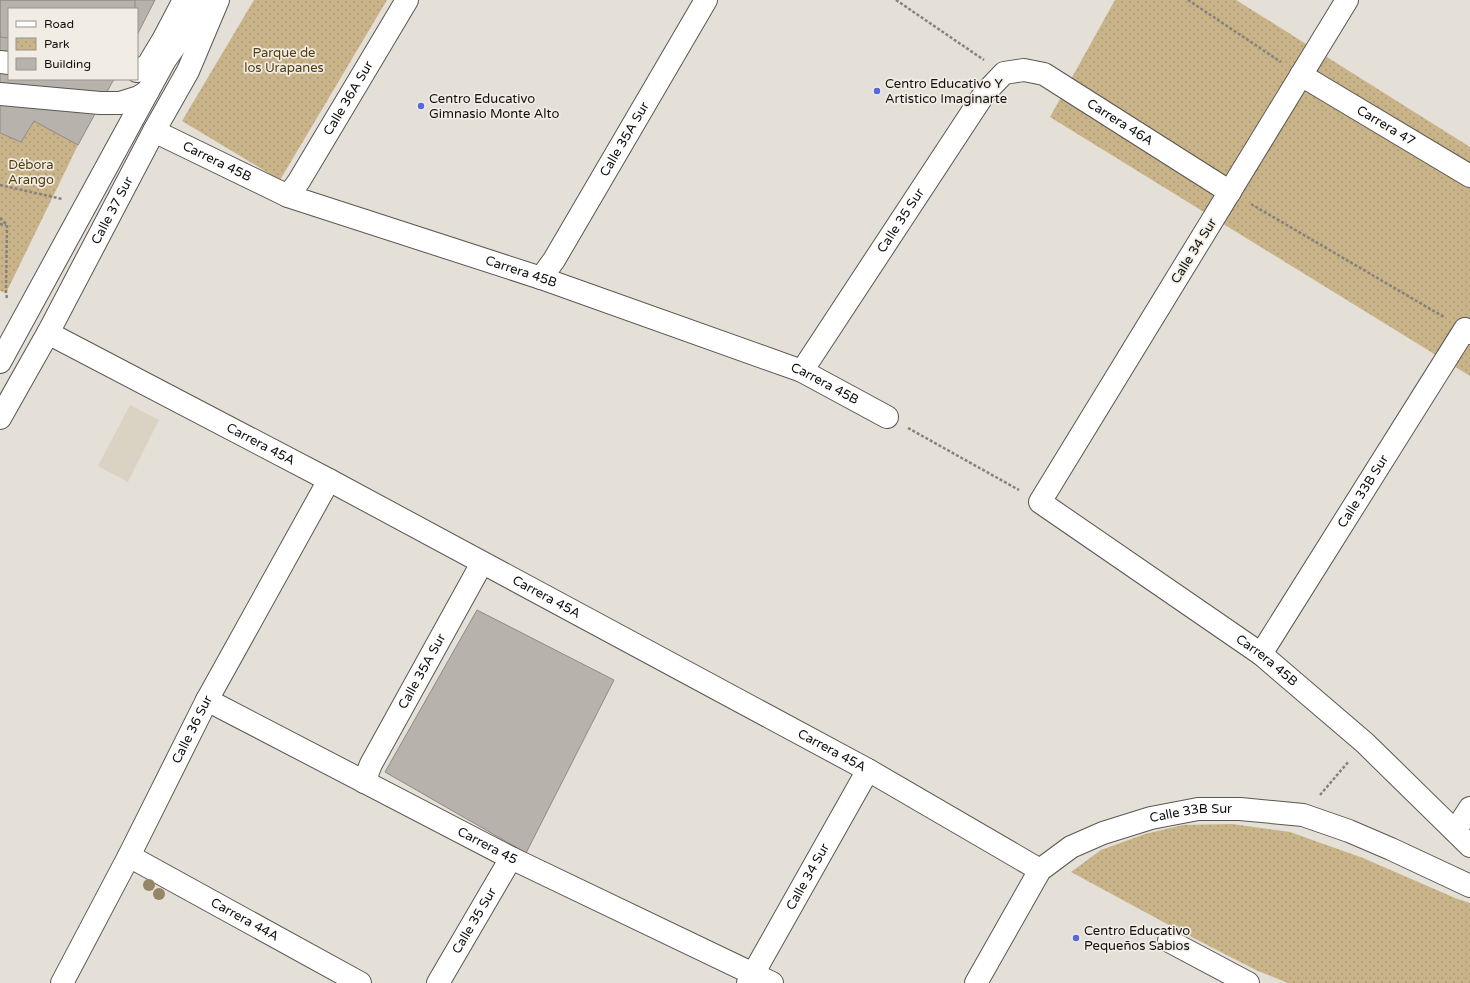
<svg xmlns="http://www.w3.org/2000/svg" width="1470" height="983" viewBox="0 0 1470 983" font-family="'Varela Round',sans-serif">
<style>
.built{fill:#dad3c4}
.park{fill:url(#park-dots)}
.building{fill:#b7b2ab;stroke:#908b85}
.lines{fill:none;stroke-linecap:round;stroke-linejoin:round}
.minor-casing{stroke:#5b5751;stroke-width:24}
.major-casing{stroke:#5b5751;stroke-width:24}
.path{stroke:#86827d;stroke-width:2.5;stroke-dasharray:3 2;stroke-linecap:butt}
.minor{stroke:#fff;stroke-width:22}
.major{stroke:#fff;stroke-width:22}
.tree{fill:#948666}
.poi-dot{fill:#5568de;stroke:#f1ede5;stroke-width:1.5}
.labels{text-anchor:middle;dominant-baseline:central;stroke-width:3.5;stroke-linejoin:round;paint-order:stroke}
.park-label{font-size:13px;fill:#533d0a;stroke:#f1ede5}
.poi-label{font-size:13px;fill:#12100e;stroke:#f1ede5;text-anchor:start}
.street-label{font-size:13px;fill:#12100e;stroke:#f1ede5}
</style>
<defs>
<pattern id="park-dots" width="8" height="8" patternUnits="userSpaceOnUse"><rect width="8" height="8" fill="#c9b389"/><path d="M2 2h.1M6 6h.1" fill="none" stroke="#ac9975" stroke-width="1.8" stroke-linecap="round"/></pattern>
</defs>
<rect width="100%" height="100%" fill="#e4dfd7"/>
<path class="built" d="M130 405 159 420 128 482 98 466Z"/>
<path class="park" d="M254 0H387L280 180 182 121Z
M1115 0H1236L1470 147V376L1050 117Z
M34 121 78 145 6 293 0 291V133L21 142Z
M1232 824 1290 832 1363 858 1455 898 1470 903V983H1288L1258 971 1180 931 1071 872 1101 850 1145 834 1183 825Z"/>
<path class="building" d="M0 0H155L137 35V9H9V79H114L78 145 34 121 21 142 0 133Z
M0 0H135V9H9V38L0 37Z
M477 610 614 680 526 853 385 772Z"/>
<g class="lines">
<g class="minor-casing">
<g id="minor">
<path id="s1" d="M1347 0 1040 502 1261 654 1365 743 1470 846"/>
<path d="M0 62 9 63"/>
<path d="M137 71 148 65 163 40 184 0"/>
<path id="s2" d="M1301 75 1470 176"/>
<path d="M0 94 100 103H120L139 97 148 91"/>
<path id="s3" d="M154 131 288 196 541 278 802 371 887 417"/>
<path id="s4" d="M288 196 299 181 407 0"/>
<path id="s5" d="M541 278 554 260 706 0"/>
<path id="s6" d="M48 333 329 480 868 770 1040 870"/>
<path id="s7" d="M802 371 984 94 1004 73 1024 70 1044 74 1230 192"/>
<path id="s8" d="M1261 654 1465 329 1470 333"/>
<path id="s9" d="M207 700 511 858 772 983"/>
<path id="s10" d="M364 782 371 764 482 563"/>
<path d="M1455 831 1470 808"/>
<path id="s11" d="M129 856 360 983"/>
<path d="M1169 941 1248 983"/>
<path id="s12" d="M62 983 129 856 207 700 329 480"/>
<path id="s13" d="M438 983 511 858"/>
<path id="s14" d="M748 983 868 770"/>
<path id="s15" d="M976 983 1040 870 1071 847 1103 833 1151 818 1198 809H1240L1303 815 1349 831 1391 849 1470 886"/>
</g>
</g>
<g class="major-casing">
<g id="major">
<path d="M0 362 165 60 208 0"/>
<path id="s16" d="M0 418 48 333 154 131 188 71 218 0"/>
</g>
</g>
<path class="path" d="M896 0 984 60
M1188 0 1281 62
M0 185 62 199
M1251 204 1444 317
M0 218 7 225 6 293 7 298
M0 224 6 225
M908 428 1019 490
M1320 795 1349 761"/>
<use href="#minor" class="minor"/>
<use href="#major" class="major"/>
</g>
<g class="tree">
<circle cx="149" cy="885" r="6"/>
<circle cx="159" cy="894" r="6"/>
</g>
<g class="poi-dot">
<circle cx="877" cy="91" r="4"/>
<circle cx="421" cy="106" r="4"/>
<circle cx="1076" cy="938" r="4"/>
</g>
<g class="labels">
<g class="park-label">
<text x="284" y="53">Parque de<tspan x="284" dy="15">los Urapanes</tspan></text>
<text x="31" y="165">Débora<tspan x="31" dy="15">Arango</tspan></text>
</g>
<g class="poi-label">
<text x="885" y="84">Centro Educativo Y<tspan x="885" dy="15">Artistico Imaginarte</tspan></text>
<text x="429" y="99">Centro Educativo<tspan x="429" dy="15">Gimnasio Monte Alto</tspan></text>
<text x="1084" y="931">Centro Educativo<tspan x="1084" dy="15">Pequeños Sabios</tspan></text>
</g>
<g class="street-label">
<text stroke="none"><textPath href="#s4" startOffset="115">Calle 36A Sur</textPath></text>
<text stroke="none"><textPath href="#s7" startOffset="491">Carrera 46A</textPath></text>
<text stroke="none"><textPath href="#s2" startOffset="99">Carrera 47</textPath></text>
<text stroke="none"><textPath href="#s5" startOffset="162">Calle 35A Sur</textPath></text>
<text stroke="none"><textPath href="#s3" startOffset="70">Carrera 45B</textPath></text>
<text stroke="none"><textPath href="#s16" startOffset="236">Calle 37 Sur</textPath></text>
<text stroke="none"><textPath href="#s7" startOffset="180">Calle 35 Sur</textPath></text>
<text transform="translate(1194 251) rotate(-58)">Calle 34 Sur</text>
<text stroke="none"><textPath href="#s3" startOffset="394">Carrera 45B</textPath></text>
<text stroke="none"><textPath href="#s3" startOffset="718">Carrera 45B</textPath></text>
<text stroke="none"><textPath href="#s6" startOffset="240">Carrera 45A</textPath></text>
<text stroke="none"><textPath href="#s8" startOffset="192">Calle 33B Sur</textPath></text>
<text stroke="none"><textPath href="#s6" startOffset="564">Carrera 45A</textPath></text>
<text stroke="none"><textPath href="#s1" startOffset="865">Carrera 45B</textPath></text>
<text stroke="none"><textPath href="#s10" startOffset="125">Calle 35A Sur</textPath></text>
<text stroke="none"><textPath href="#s12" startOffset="285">Calle 36 Sur</textPath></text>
<text stroke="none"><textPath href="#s6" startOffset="888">Carrera 45A</textPath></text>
<text stroke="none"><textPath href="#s15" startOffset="294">Calle 33B Sur</textPath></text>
<text stroke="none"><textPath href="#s9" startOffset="316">Carrera 45</textPath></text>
<text stroke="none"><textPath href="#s14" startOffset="122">Calle 34 Sur</textPath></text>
<text stroke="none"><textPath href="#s11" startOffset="132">Carrera 44A</textPath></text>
<text stroke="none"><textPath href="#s13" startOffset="72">Calle 35 Sur</textPath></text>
</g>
</g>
<rect x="8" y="8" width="130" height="72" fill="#f1ede5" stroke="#98958f"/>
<rect x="16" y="21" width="20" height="6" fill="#ffffff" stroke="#98958f"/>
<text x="44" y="28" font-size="12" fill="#12100e">Road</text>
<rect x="16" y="38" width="20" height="12" fill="url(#park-dots)" stroke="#98958f"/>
<text x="44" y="48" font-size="12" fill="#12100e">Park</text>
<rect x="16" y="58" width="20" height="12" fill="#b7b2ab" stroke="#98958f"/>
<text x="44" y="68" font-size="12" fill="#12100e">Building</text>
</svg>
